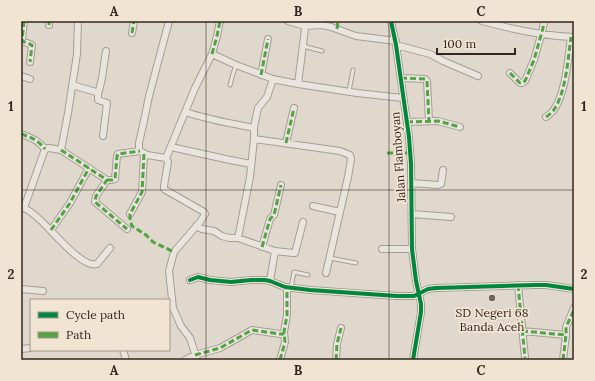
<svg xmlns="http://www.w3.org/2000/svg" width="595" height="381" viewBox="0 0 595 381" font-family="Lora,serif">
<style>
.lines{fill:none;stroke-linecap:round;stroke-linejoin:round}
.service-casing{stroke:#a59e96;stroke-width:5}
.minor-casing{stroke:#a59e96;stroke-width:8}
.service{stroke:#e9e4dd;stroke-width:3}
.minor{stroke:#e9e4dd;stroke-width:6}
.quiet{stroke:#52a341;stroke-width:3;stroke-dasharray:6 3;stroke-linecap:butt}
.cycleway-casing{stroke:#f1e4d3;stroke-width:6}
.cycleway{stroke:#00873e;stroke-width:4}
.grid{fill:none;stroke:#33261f;stroke-width:1;stroke-opacity:0.55}
.poi-dot{fill:#70645c;stroke:#f1e4d3;stroke-width:1.5}
.labels{text-anchor:middle;dominant-baseline:central;stroke-width:3.5;stroke-linejoin:round;paint-order:stroke}
.street-label{font-size:12px;fill:#33261f;stroke:#f1e4d3}
.poi-label{font-size:12px;fill:#33261f;stroke:#f1e4d3}
.neatline{fill:none;stroke:#33261f;stroke-width:1.5}
.grid-label{font-size:13px;text-anchor:middle;font-weight:bold;fill:#33261f}
</style>
<rect width="100%" height="100%" fill="#e0d8cd"/>
<g class="lines">
<g class="service-casing">
<path id="service" d="M303 46 322 51
M230 85 233 74 236 65
M349 91 353 70
M330 258 356 263
M291 288 294 272 308 275"/>
</g>
<g class="minor-casing">
<path id="minor" d="M24 21 22 41 32 45 30 62
M169 21 149 96 145 116 139 143V148L140 151 147 155 166 158 195 88 212 54 217 36 220 21
M288 21 305 26 322 25 331 27 356 36 396 41
M391 21 396 45 409 137 411 164 412 249 416 281 421 304V312L413 360
M482 21C511 29 544 36 574 37
M49 25V21
M132 33 134 21
M396 45 430 54 443 61 478 76
M212 54 236 65 273 79 298 84 357 93 403 98
M510 73 520 83H522L525 81 534 60 543 28 544 21
M261 75 268 39
M21 76 30 79
M401 78 425 79 427 81 429 121
M298 84 306 21
M72 85 96 92 99 91 102 78 106 51
M98 92V100L107 103 103 136
M186 112C208 120 231 123 254 128
M546 117C549 115 551 113 553 111 566 94 568 58 571 37
M407 122 438 121 460 127
M21 134C31 137 39 141 45 149
M254 139 340 151 350 155 351 159 348 177 326 273
M286 143 294 108
M171 147 230 160 251 164
M61 150 68 113 77 54 78 21
M166 158 168 162 164 186V189L204 212 205 214 200 222 174 252 169 271 173 308 181 326 190 338 197 360
M107 180H112L115 179 117 156 118 154 140 151
M411 183 438 185 441 184 443 170
M313 206 340 212
M21 207C27 209 34 214 39 219 50 228 82 269 97 264L110 248
M24 208 45 149 49 148 61 150 107 180 96 196 95 202 127 229
M130 214 142 192 144 154
M412 214 451 217
M196 226 202 229 214 231 222 236 229 238H238L275 251 270 281
M51 230 70 203 89 168
M238 238 250 177 254 139V128L256 117 258 108 267 97 273 79
M262 247 270 219 274 215 281 185
M382 249H412
M275 251 293 253H295L303 222
M190 280 198 277 210 280 231 282 251 280H265L270 281 285 287 310 290 397 296H414L428 289 436 288 535 285H546L574 289
M518 285 525 358
M21 289 43 291
M522 331 566 335
M21 349 31 348
M123 350 126 360
M185 360 195 355 220 348 252 330 280 334H283L284 332
M280 360 285 342 284 332 287 315V287
M336 360 337 344 341 328
M563 360 566 335V327L574 308"/>
</g>
<use href="#service" class="service"/>
<use href="#minor" class="minor"/>
<path class="quiet" d="M24 21 22 41 32 45 30 62
M49 25V21
M337 29 338 21
M132 33 134 21
M212 54 217 36 220 21
M510 73 520 83H522L525 81 534 60 543 28 544 21
M261 75 268 39
M401 78 425 79 427 81 429 121
M546 117C549 115 551 113 553 111 566 94 568 58 571 37
M407 122 438 121 460 127
M21 134C31 137 39 141 45 149
M286 143 294 108
M61 150 107 180 96 196 95 202 127 229
M387 153H410
M144 154 142 192 130 214V220L132 226 146 235 153 242 174 252
M107 180H112L115 179 117 156 118 154 140 151
M51 230 70 203 89 168
M262 247 270 219 274 215 281 185
M518 285 525 358
M522 331 566 335
M195 355 220 348 252 330 280 334H283L284 332
M280 360 285 342 284 332 287 315V287
M336 360 337 344 341 328
M563 360 566 335V327L573 312H574"/>
<g class="cycleway-casing">
<path id="cycleway" d="M391 21 396 45 409 137 411 164 412 249 416 281 421 304V312L413 360
M190 280 198 277 210 280 231 282 251 280H265L270 281 285 287 310 290 397 296H414L428 289 436 288 535 285H546L574 289"/>
</g>
<use href="#cycleway" class="cycleway"/>
</g>
<path class="grid" d="M206 21V360M389 21V360M21 190H574"/>
<circle class="poi-dot" cx="492" cy="298" r="4"/>
<g class="labels">
<g class="street-label">
<text transform="translate(398 157) rotate(-94)">Jalan Flamboyan</text>
</g>
<g class="poi-label">
<text x="492" y="312">SD Negeri 68<tspan x="492" dy="14">Banda Aceh</tspan></text>
</g>
</g>
<rect width="595" height="381" fill="none" stroke="#f1e4d3" stroke-width="44"/>
<rect x="30" y="299" width="140" height="52" fill="#f1e4d3" stroke="#a5988b"/>
<rect x="38" y="312" width="20" height="6" fill="#00873e" stroke="#a5988b"/>
<text x="66" y="319" font-size="12" fill="#33261f">Cycle path</text>
<rect x="38" y="332" width="20" height="6" fill="#52a341" stroke="#a5988b"/>
<text x="66" y="339" font-size="12" fill="#33261f">Path</text>
<path d="M437 48v6h78v-6" fill="none" stroke="#33261f" stroke-width="2"/>
<text x="443" y="48" font-size="12" fill="#33261f" stroke="#f1e4d3" stroke-width="3" paint-order="stroke">100 m</text>
<rect x="22" y="22" width="551" height="337" class="neatline"/>
<g class="grid-label">
<text x="114" y="16">A</text>
<text x="298" y="16">B</text>
<text x="481" y="16">C</text>
<text x="11" y="111">1</text>
<text x="584" y="111">1</text>
<text x="11" y="279">2</text>
<text x="584" y="279">2</text>
<text x="114" y="375">A</text>
<text x="298" y="375">B</text>
<text x="481" y="375">C</text>
</g>
</svg>
